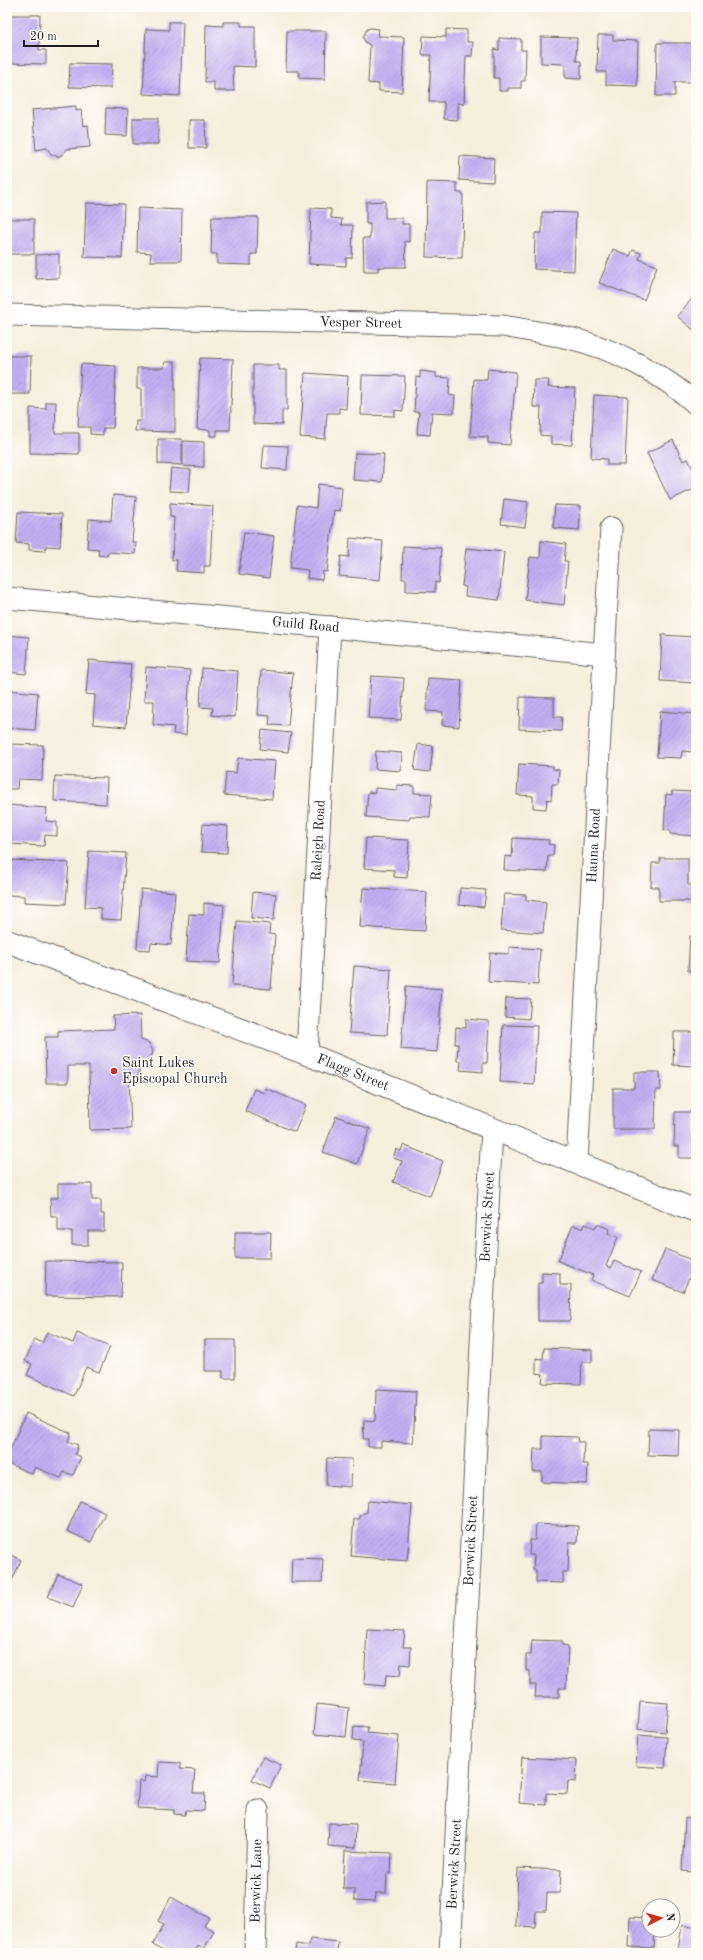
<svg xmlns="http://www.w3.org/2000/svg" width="703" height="1960" viewBox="0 0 703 1960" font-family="'Old Standard TT',serif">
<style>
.building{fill:url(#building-hatch)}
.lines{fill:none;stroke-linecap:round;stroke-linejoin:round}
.street-casing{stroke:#69665f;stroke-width:23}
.secondary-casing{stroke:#69665f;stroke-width:24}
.street{stroke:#fff;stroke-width:21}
.secondary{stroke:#fff;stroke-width:22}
.poi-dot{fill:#c8321e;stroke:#fdfcf7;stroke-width:1.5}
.labels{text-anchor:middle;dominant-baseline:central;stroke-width:3;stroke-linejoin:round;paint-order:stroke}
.street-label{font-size:14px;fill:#1c1c1c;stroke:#fdfcf7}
.poi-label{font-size:14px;fill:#1c1c1c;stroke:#fdfcf7;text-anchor:start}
</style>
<defs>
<pattern id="building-hatch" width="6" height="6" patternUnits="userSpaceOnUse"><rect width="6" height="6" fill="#c1aff3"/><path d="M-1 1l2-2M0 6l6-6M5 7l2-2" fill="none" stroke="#a596d0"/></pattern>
</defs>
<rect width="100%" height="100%" fill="#fdfcf7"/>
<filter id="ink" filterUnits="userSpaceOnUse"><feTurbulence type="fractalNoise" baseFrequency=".025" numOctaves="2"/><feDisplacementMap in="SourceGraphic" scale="8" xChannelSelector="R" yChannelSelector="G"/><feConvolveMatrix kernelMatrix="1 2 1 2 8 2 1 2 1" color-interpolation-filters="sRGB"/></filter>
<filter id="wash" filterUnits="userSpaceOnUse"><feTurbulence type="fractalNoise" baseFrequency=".012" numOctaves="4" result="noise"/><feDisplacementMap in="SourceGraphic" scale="16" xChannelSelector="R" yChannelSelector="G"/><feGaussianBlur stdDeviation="0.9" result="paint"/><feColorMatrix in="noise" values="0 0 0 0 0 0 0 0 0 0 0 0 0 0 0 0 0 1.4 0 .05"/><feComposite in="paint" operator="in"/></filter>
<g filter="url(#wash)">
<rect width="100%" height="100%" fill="#f7eedc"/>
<g id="blocks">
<path class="building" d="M7 11H11V15H40L39 50H46V64L7 63Z
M169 22H183L180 96 143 94 146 29 169 30Z
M223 22H241V26H255V67L233 66 234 91H214V82H205L206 25 223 26Z
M371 28 379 29 378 36 404 37 402 92 379 91V84L368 83 370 45 365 42 363 37 367 29Z
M446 29 467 30V42H473L472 56H466L464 104 458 103V120L444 119V102H429L431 55H422L423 36 446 37Z
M287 31H326L325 79 299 78V71H286Z
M598 35H613V40L638 41 637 86 606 85V72H597Z
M541 37 577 38 576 61H581V79L565 78V64L541 63Z
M499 38 521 39V50H526L525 81H521V88H508V91H499V78H494V49L499 50Z
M657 43H693V82H675V96H656Z
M70 63 112 64 111 88 69 87Z
M76 106V111L81 110 83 126 88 125 90 147 67 149 63 154 58 157 51 154 47 148 36 150 32 110Z
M106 108 128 109 127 136 105 135Z
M133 118H158V144H133Z
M189 120H205L206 148H189Z
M460 156 494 158 493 182 459 180Z
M427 182 457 183V193H463L462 258 426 257Z
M385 201V218H402V224H409V242L405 241 406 267H378V271H364L363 238H370V224H366V202Z
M86 203 124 204 122 258 84 257Z
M138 208 182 210 181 261H150L151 253 137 252Z
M311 208 331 209V218L342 219 341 225H353L352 258H346V266L309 264Z
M542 212 576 213 574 271 534 269 535 233H542Z
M212 217H258L257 254H251V265L217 264V254H211Z
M7 219H34V254H7Z
M613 249 630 256 633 250 641 253 639 259 657 266 644 300 599 283Z
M59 254V278L36 279V255Z
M696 294V332L677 316Z
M7 356H31L30 394H7Z
M200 358 233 359 230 430H217V436H210V430L197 429Z
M165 362H175V432L135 431 136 421H141V389H137V368H164Z
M81 364 116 366 113 428H103V435L90 434V427H78Z
M253 365H279V370H287V410H282V425L253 424Z
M488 369 516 372 510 445 488 443V437L470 436 474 379 487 380Z
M420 371 436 373V377L450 378 449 395 455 396 454 413 432 412 430 435 417 434 419 412H414L416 377 420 378Z
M305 373 348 376 346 409 339 408V413H327L325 439 300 437Z
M362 375 405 376 403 411 395 410V416L361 415Z
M534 380H549L548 387 575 388 572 445 551 444V436L540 435 541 407H533Z
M594 395 628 397 625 465H607V459L591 458Z
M46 402H56L55 433H79V454L30 453V408L46 409Z
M158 439H182V465L158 464Z
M673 440 683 461 688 459 696 475V488L670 500 647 453Z
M183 441 204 442V467L183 466Z
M264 445 288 446 287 470 262 468Z
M355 453 384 454 382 482 353 480Z
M171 468 191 470 189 492 169 491Z
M318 484 342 487 340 511 334 510 327 572 323 571 322 580 307 578 308 570 290 568 297 505 316 508Z
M113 495 136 497 132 542H136L135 554 108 552 107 556 98 555 99 549 87 548 89 519 111 521Z
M504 499 528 502 525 527 501 524Z
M170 503 213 506 210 566H204V573L176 571 177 560H172L174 517H170Z
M555 505 581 506 579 530 553 528Z
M18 512 62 514 60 547 46 546 45 551 29 550V544L16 543Z
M244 532 274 536 269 578 239 574Z
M350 538 383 541 380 580 339 576 341 556 349 557Z
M541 541 566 544 564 561H568L564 605 525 600 530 557 540 558Z
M403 546 441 548 439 583 435 582V592L406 591V579H402Z
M466 548 504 552 499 600 465 596 466 587 462 586Z
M7 635 29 637 26 674 7 672Z
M662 635 696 637V683L660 681Z
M89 660 131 664 126 727 93 724 95 695 86 694Z
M146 667 190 670 186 735 173 734 174 727 153 725 154 701H144Z
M202 668 238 671 235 717 212 715 213 708 200 707Z
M261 670 293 673 288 726 269 725 270 716 258 715Z
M371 676 404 678 401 720 368 718Z
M428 678 462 680 459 727 442 725 443 712 426 711Z
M7 690 38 693 35 730 7 728Z
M520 697 554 698V717H562L561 731 519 729Z
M660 711 696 714V752L682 751 681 758 657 757Z
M262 730 291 733 288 752 260 749Z
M7 744 43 745 42 780 18 779 17 789H7Z
M418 744 433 746 430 772 414 770Z
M376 751 402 753 401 771 375 769Z
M238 758 275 761 272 799 224 795 226 772 236 773Z
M519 764 553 766V769L559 770 558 784H552L551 800 547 799 546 809 533 808V796L517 795Z
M55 776 107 778 106 804 54 801Z
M397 785 414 786V793L432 794 430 817 410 816 409 820 366 817 368 792 375 793V788L397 790Z
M672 791 696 792V836L670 834V830H664L666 794 672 795Z
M7 805 47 808 46 821 57 822V836L45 835 44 846 7 844Z
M203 824 228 826 227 853 201 852Z
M366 838 409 840 407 878 394 877V870L364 868Z
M513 838 549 840 548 844 554 845 553 856H548L547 872 504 870 505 856 512 857Z
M89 851 126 853 121 920 101 919V908L85 907Z
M660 858H688V885H693V901H659V887H651L652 863H660Z
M9 860 69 863 66 904 24 902V896L7 895V865H9Z
M363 888 427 892 425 931 360 927Z
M460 888 486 890 484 907 459 905Z
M141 889 175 892 171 945 151 943 150 950 137 949Z
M253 892 276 894 274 920 251 918Z
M504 894 526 895V900L546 902 543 933 501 930Z
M204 903 224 905 220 963 186 961 189 914 204 915Z
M237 921 270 924 269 934 275 935 271 989 232 986Z
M690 936 696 937V971H688Z
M509 947 540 949 538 985 488 982 490 953 509 954Z
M354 966 391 969 387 1035 349 1033Z
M406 986 442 989 437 1052 401 1049Z
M506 998 531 999 529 1019 505 1017Z
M140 1015 141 1040 149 1043 153 1051 152 1055 148 1061 139 1063V1076H129L131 1129 90 1130 89 1066H68V1083H46L45 1037H58V1031L114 1029 113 1016Z
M466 1019 489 1021 487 1063H483V1072L460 1070 461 1061H457L458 1044H455L456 1027 466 1028Z
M503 1025 537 1026 534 1084 500 1082Z
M674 1032H696V1066L673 1065Z
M634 1072H660L661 1090H656L655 1129H613V1088H634Z
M265 1088 306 1105 295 1132 245 1111 254 1089 264 1093Z
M675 1112H696V1158H679V1146H674Z
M336 1116 370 1129 357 1164 323 1152Z
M403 1145 443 1161 430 1196 393 1182 402 1161 393 1158 396 1149 401 1151Z
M58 1184H92V1200H101V1214H104V1231H88V1245H72V1231H58V1216H51L50 1198H58Z
M585 1224 595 1228 597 1224 610 1229 608 1233 618 1237 606 1266 611 1268 614 1261 641 1272 630 1296 591 1280 593 1275 558 1261 573 1225 583 1229Z
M235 1232H271L270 1258H235Z
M665 1249 696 1262 683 1292 652 1280Z
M46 1261 122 1262 121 1297 45 1296Z
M542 1272 560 1273V1285H571L570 1321H538V1283H542Z
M47 1332 73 1343 77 1333 110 1347 99 1372 86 1367 74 1396 27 1375 32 1364 25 1361 35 1339 42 1343Z
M205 1340H235V1378H223V1371H205Z
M544 1348 592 1350V1362H582L581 1384 542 1383 543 1374 536 1373V1358L543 1359Z
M376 1389 416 1391 413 1443 381 1441V1447H368V1439H363L364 1420 375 1421Z
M26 1413 71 1433 68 1441 78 1445 75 1454 81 1457 73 1475 64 1472 61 1478 35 1467 32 1474 7 1463V1457Z
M649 1429 679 1430 678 1456 648 1455Z
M543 1436 577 1437 578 1442H584L583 1464H588L587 1484 542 1482V1472H533L534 1449H543Z
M327 1458 352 1459 351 1487 326 1485Z
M80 1501 105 1513 91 1542 67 1531Z
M368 1501 412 1505 407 1561 351 1556 354 1519H359L362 1514 367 1512Z
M536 1524 578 1526 577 1543H569L568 1572H563V1583L536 1582V1570H533L534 1555H529L530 1540H535Z
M7 1553 21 1560 11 1583 7 1582Z
M292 1558 323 1559 322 1582H291Z
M58 1574 83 1584 73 1607 48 1597Z
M367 1629 405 1631 403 1647H411L410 1665 401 1664 400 1676 386 1675 385 1686 364 1684Z
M532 1640 562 1641V1645L568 1646 566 1688H559V1697H535L536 1685H530V1671L526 1670V1655H531Z
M640 1701 668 1703 665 1732 638 1729Z
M317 1704 349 1708 346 1737 314 1734Z
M354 1726 368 1727 367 1733 399 1736 395 1783 360 1780 363 1742 353 1741Z
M638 1735 667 1737 665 1768 636 1766Z
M263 1757 281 1765 270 1788 252 1780Z
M522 1757 577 1760 576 1782 568 1781 567 1794 546 1793V1805L519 1803Z
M159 1762 180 1763V1769L195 1770 193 1793H205L204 1811 186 1810 185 1815 174 1814V1810L137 1808 139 1781 144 1782 145 1776 158 1777Z
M685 1818 696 1819V1872L682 1871Z
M329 1823 356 1824 355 1848 328 1846Z
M345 1851 392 1853 391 1874 387 1873 386 1893H376L375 1902 354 1901V1889H343Z
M518 1868 561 1870 560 1893H547L546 1911H536L535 1927 516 1926Z
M171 1897 209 1918 204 1926 214 1931 204 1949 198 1946 195 1953H166L153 1945 164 1924 158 1921Z
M630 1917 649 1918V1930H655L654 1948 629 1947Z
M682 1925 696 1928V1953L678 1950Z
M310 1939 338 1942 337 1953H295L296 1944 309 1946Z"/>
</g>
</g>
<g filter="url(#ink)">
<use href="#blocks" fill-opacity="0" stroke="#69665f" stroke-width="1"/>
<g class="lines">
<g class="street-casing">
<g id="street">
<path id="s1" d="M7 315 503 326C525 330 548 333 569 338 613 348 663 374 696 404"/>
<path id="s2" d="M7 598 330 627 604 654"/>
<path id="s3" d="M307 1054 330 627"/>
<path id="s4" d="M577 1163 611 528"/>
<path id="s5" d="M255 1953 258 1810"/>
<path id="s6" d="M450 1953 492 1129"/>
</g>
</g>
<g class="secondary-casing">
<g id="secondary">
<path id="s7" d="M7 941 307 1054 696 1211"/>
</g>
</g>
<use href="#street" class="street"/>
<use href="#secondary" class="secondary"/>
</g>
</g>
<circle class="poi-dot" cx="114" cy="1071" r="4"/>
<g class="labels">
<g class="street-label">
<text stroke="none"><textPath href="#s1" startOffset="354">Vesper Street</textPath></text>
<text stroke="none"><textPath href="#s2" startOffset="300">Guild Road</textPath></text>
<text stroke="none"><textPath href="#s3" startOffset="214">Raleigh Road</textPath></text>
<text stroke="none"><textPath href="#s4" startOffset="318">Hanna Road</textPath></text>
<text stroke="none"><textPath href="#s7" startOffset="370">Flagg Street</textPath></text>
<text stroke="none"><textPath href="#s6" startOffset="737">Berwick Street</textPath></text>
<text stroke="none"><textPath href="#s6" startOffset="413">Berwick Street</textPath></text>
<text stroke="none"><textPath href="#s6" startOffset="89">Berwick Street</textPath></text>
<text stroke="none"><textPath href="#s5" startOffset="72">Berwick Lane</textPath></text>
</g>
<g class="poi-label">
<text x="122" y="1063">Saint Lukes<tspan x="122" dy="16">Episcopal Church</tspan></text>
</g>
</g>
<rect width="703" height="1960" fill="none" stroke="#fdfcf7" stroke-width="24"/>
<g transform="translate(661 1918) rotate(84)"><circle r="19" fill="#fdfcf7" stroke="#a3a29f"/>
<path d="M0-3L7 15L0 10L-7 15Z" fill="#c8321e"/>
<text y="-6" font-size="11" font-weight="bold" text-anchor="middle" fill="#1c1c1c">N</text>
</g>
<path d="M24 40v6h74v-6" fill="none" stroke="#1c1c1c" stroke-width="2"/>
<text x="30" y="40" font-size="12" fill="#1c1c1c" stroke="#fdfcf7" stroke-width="3" paint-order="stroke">20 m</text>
</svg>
